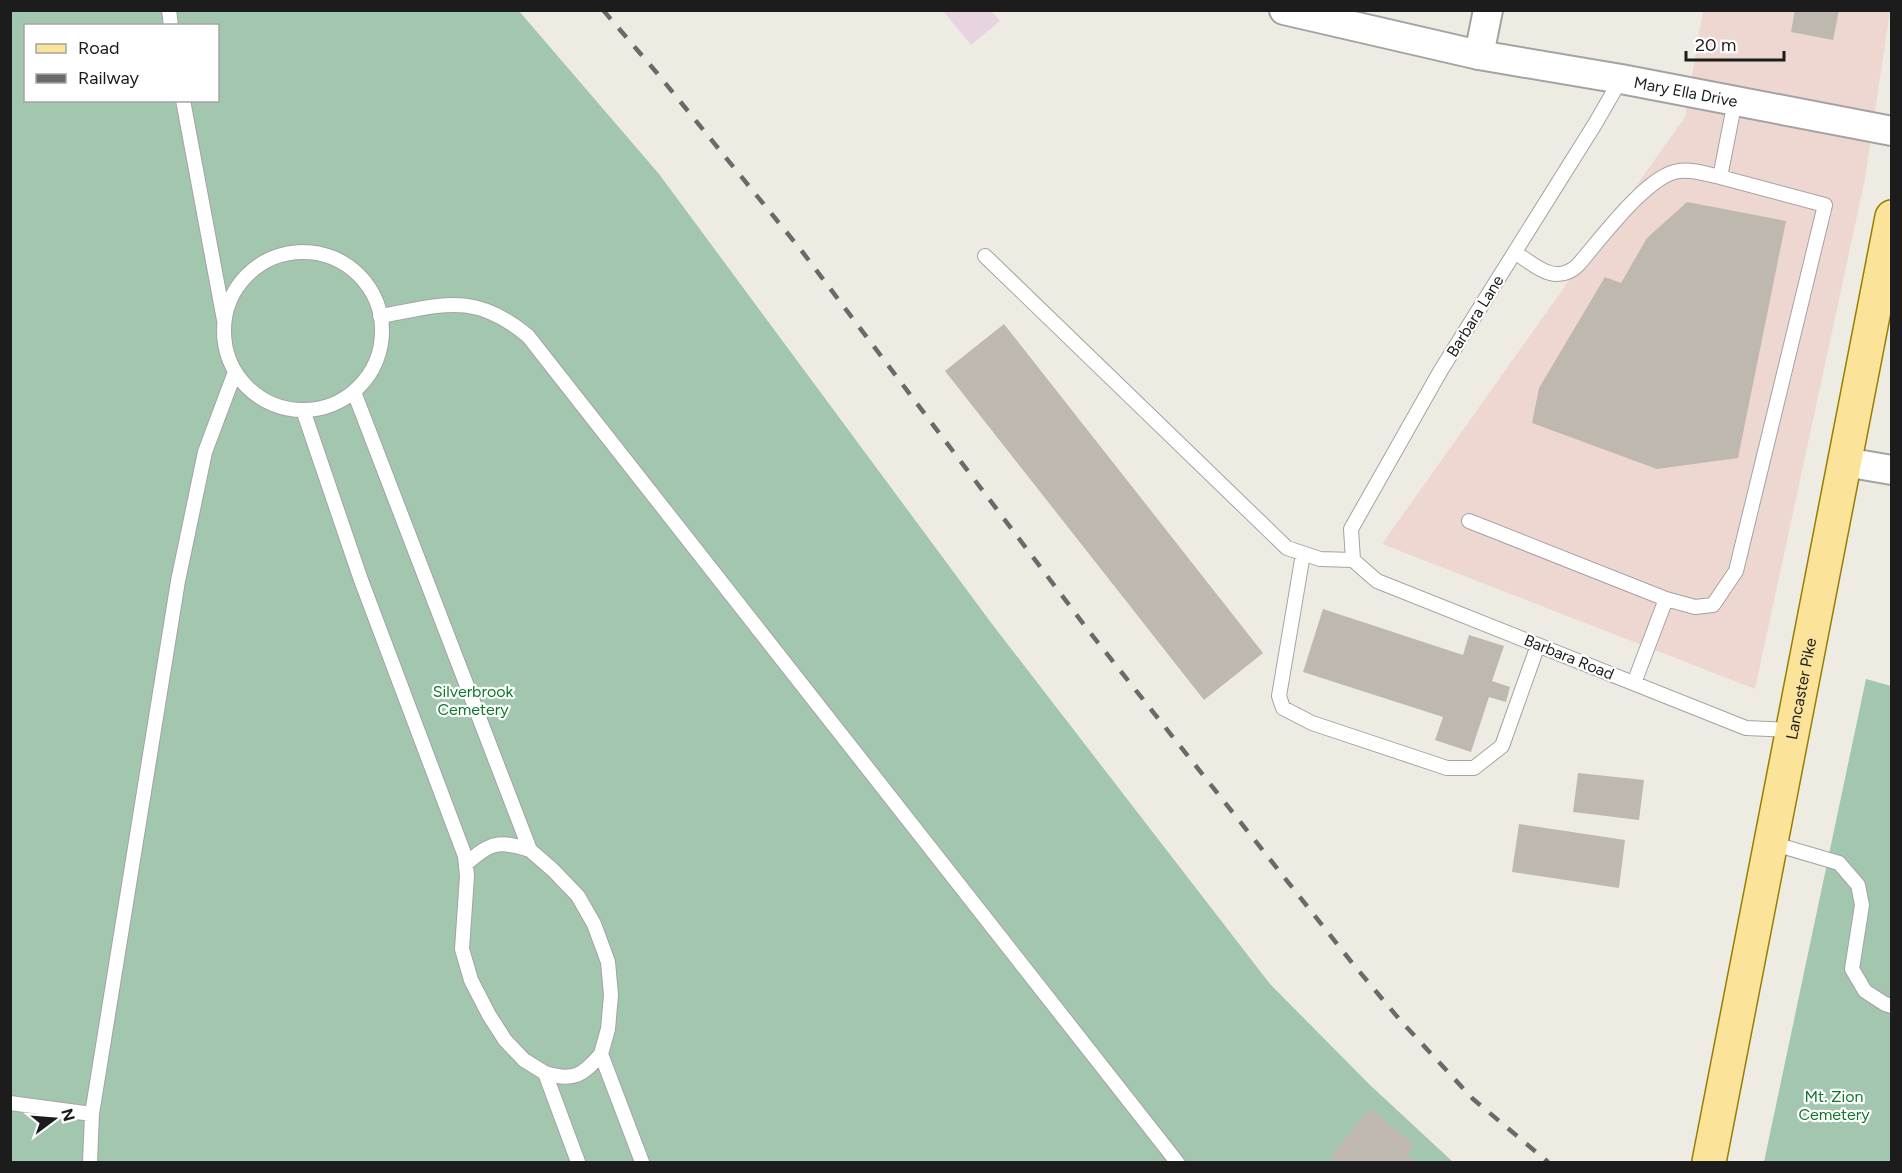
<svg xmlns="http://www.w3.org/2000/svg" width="1902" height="1173" viewBox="0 0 1902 1173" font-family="Figtree,sans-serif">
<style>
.commercial{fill:#efd7d1}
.industrial{fill:#e7d4e0}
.cemetery{fill:#a3c6af;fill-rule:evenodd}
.building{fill:#beb8ae}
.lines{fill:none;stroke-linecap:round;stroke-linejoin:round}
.service-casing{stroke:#a3a3a3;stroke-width:16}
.minor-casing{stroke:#a3a3a3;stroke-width:32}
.primary-casing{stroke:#947f01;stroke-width:36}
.service{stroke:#fff;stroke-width:14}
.minor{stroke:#fff;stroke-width:28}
.primary{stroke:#fbe399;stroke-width:33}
.rail{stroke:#6a6a6a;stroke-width:4.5;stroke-dasharray:12 12;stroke-linecap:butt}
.labels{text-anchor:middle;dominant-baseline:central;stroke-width:4.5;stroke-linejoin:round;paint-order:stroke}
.street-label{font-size:16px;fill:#1c1c1c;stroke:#fff}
.park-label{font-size:16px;fill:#0c7929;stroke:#fff}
</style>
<rect width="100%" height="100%" fill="#eeece2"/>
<path class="commercial" d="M1703 11H1890L1865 179 1755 689 1382 544 1685 117Z"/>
<path class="industrial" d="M943 11H991L1000 21 971 45Z"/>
<path class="cemetery" d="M10 11H519L659 174 992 624 1270 984 1370 1085 1453 1162H11ZM26 26H218V100H26Z
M1866 679 1891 686V1162H1764Z"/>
<path class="building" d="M1795 10H1839L1833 40 1791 32Z
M1687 202 1786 221 1738 458 1657 469 1532 423 1539 388 1605 277 1621 283 1647 238Z
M1004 324 1263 653 1204 700 945 371Z
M1323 609 1463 655 1469 635 1504 646 1492 681 1510 687 1506 702 1489 697 1471 752 1435 740 1443 717 1303 672Z
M1578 773 1644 780 1639 820 1573 812Z
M1519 824 1625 840 1619 888 1512 872Z
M1370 1108 1415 1145 1407 1154 1417 1162H1336L1330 1157Z"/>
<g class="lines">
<g class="service-casing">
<path id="service" d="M169 10 171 26
M183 100 224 320
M1515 252C1535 266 1556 286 1578 265 1599 241 1648 174 1679 171 1692 169 1707 174 1720 177
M224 331a79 79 0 1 1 158 0a79 79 0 1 1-158 0Z
M985 256 1287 548 1320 559 1353 560
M380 316C443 305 474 291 528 336L1177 1162
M354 392 530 850 553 870 578 896 594 924 608 962 611 995 608 1029 601 1054 642 1162
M303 410 361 580 465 856 467 876 462 949 471 980 489 1015 505 1040 524 1060 545 1073 578 1162
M1469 521 1666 599 1634 683
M1303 554 1279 696 1283 708 1312 723 1447 768H1474L1502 746 1538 645
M1353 560 1351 529 1441 370 1595 124 1621 79
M1353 560 1377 581 1746 728 1794 730
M1666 599 1695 607 1713 605 1736 571 1825 205 1720 177 1735 101
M1771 843 1839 863 1858 885 1862 905 1852 969 1865 991 1885 1004 1892 1006
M466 864C491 842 498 840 530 850
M545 1073C574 1082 583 1075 601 1054
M10 1103 92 1114
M90 1162 92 1114 178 581 205 452 235 372"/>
</g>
<g class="minor-casing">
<g id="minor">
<path d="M1284 10 1479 55 1488 10"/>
<path id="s1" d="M1479 55 1621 79 1892 131"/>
<path d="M1845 462 1892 470"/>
</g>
</g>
<g class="primary-casing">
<g id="primary">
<path id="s2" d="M1709 1162 1892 217"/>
</g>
</g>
<use href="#service" class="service"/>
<use href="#minor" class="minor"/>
<use href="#primary" class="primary"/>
<path class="rail" d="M603 10 657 73 801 250 1088 630 1353 964 1400 1020 1473 1099 1548 1162"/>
</g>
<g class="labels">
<g class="street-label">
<text stroke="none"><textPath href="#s1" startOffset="210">Mary Ella Drive</textPath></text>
<text transform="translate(1475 316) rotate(-58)">Barbara Lane</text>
<text transform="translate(1569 657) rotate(22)">Barbara Road</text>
<text stroke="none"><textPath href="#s2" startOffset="482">Lancaster Pike</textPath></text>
</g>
<g class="park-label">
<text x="473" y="691">Silverbrook<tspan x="473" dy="18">Cemetery</tspan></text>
<text x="1834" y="1096">Mt. Zion<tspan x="1834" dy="18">Cemetery</tspan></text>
</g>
</g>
<rect width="1902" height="1173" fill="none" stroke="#1c1c1c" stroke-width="24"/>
<rect x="24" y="24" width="195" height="78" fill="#ffffff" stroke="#a4a4a4" stroke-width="1.5"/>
<rect x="36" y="44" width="30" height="9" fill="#fbe399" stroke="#a4a4a4" stroke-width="1.5"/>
<text x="78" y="54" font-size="18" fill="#1c1c1c">Road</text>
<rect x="36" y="74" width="30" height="9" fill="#6a6a6a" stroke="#a4a4a4" stroke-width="1.5"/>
<text x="78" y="84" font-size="18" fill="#1c1c1c">Railway</text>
<g transform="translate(54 1119) rotate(74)" stroke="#ffffff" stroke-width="4.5" paint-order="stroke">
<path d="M0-4.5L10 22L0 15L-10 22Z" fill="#1c1c1c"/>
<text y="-9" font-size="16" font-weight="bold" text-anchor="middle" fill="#1c1c1c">N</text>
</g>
<path d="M1686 51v9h98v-9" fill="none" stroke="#1c1c1c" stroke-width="3"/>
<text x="1695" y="51" font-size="18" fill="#1c1c1c" stroke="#ffffff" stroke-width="4.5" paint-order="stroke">20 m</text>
</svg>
